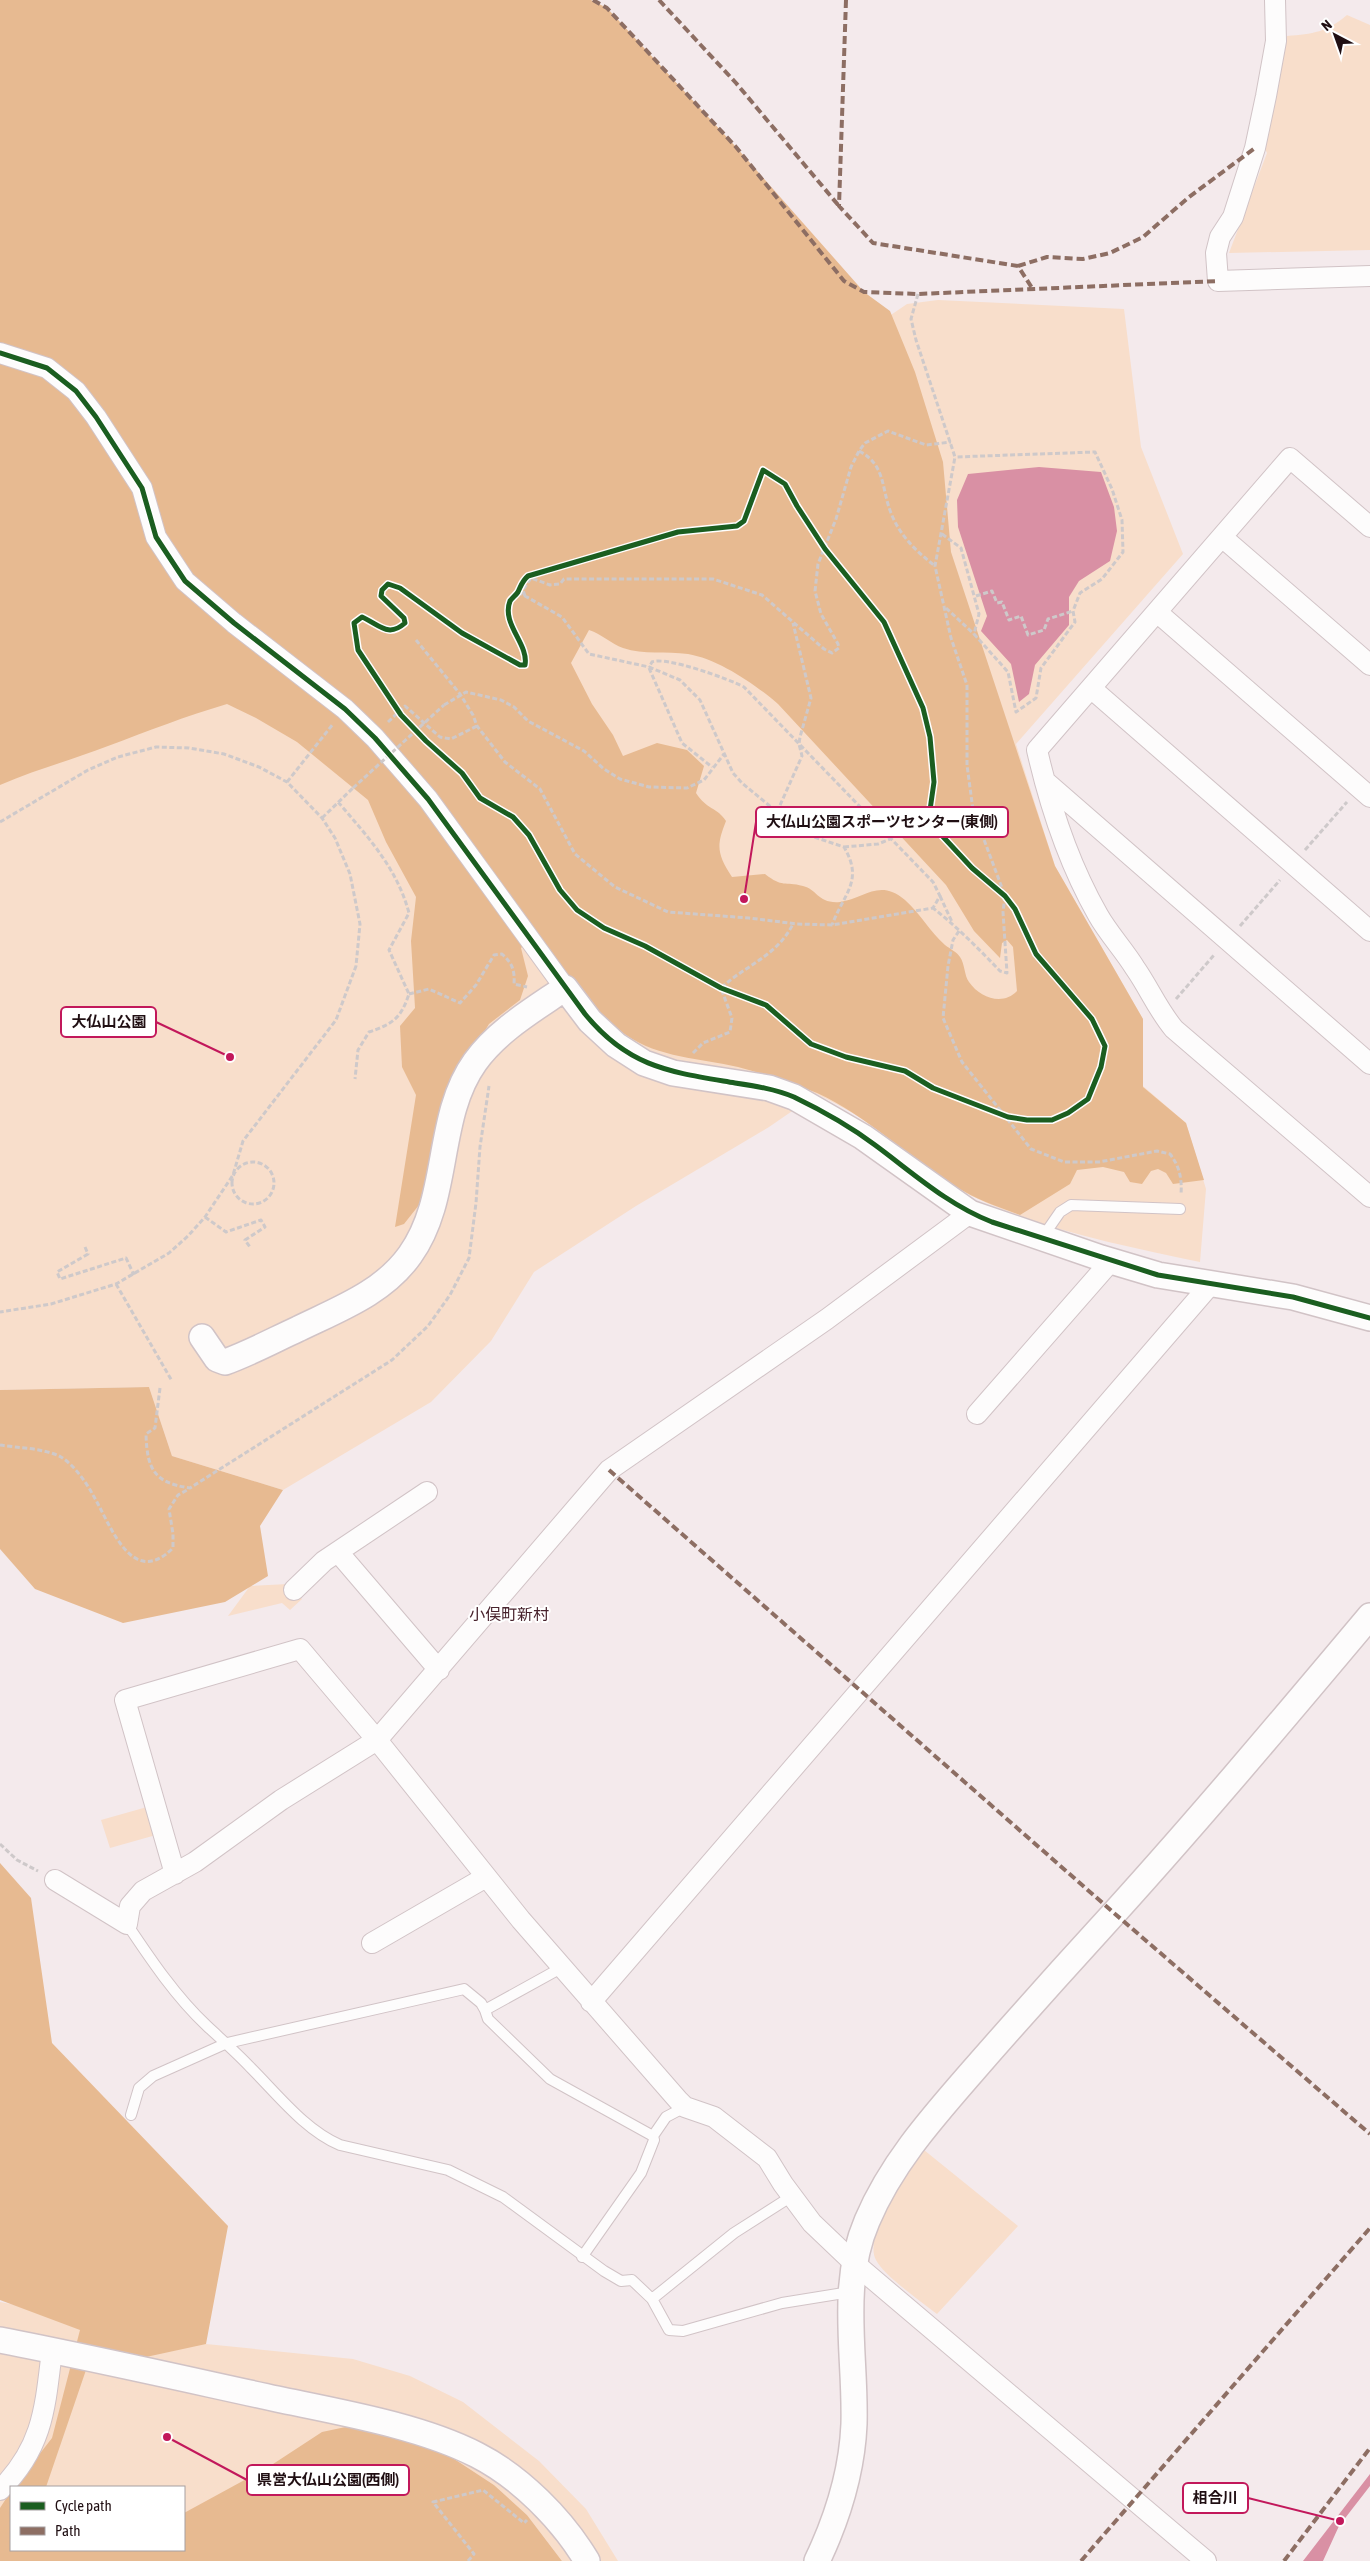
<svg xmlns="http://www.w3.org/2000/svg" width="1370" height="2561" viewBox="0 0 1370 2561" font-family="'Asap Condensed','Noto Sans JP',sans-serif">
<style>
.green{fill:#f8decb}
.forest{fill:#e7ba91;fill-rule:evenodd}
.water{fill:#d990a4}
.lines{fill:none;stroke-linecap:round;stroke-linejoin:round}
.service-casing{stroke:#d1c3c6;stroke-width:12}
.minor-casing{stroke:#d1c3c6;stroke-width:22}
.tertiary-casing{stroke:#d1c3c6;stroke-width:28}
.path{stroke:#cec9ca;stroke-width:3;stroke-dasharray:5 2.5;stroke-linecap:butt}
.service{stroke:#fdfcfc;stroke-width:10}
.minor{stroke:#fdfcfc;stroke-width:20}
.tertiary{stroke:#fdfcfc;stroke-width:25}
.path-bridge{stroke:#cec9ca;stroke-width:3;stroke-dasharray:5 2.5;stroke-linecap:butt}
.quiet{stroke:#8d6e63;stroke-width:4;stroke-dasharray:8 4;stroke-linecap:butt}
.cycleway-casing{stroke:#fff;stroke-width:8}
.cycleway{stroke:#1b5e20;stroke-width:5}
.labels{text-anchor:middle;dominant-baseline:central;stroke-width:4;stroke-linejoin:round;paint-order:stroke}
.quarter-label{font-size:16px;fill:#48232d;stroke:#fff}
.leader{fill:none;stroke:#c2185b;stroke-width:2}
.callout-dot{fill:#c2185b;stroke:#fff;stroke-width:2}
.callout{fill:#fff;stroke:#c2185b;stroke-width:2}
.callout-label{font-size:15px;text-anchor:middle;font-weight:bold;fill:#200f13}
</style>
<rect width="100%" height="100%" fill="#f4eaec"/>
<path class="green" d="M1347 15 1370 25V250L1229 253 1267 153 1262 142 1287 36C1313 34 1327 32 1347 15Z
M938 300 1124 309 1141 447 1183 554 1016 744 1055 866 1143 1019V1086L1186 1123 1206 1189 1200 1262C1126 1246 1047 1231 978 1199 938 1181 905 1149 869 1124 853 1112 834 1103 817 1094L769 1127 636 1206 534 1272 491 1341 431 1402 283 1490 172 1456 149 1387 0 1390V751L882 321 907 304Z
M288 1584 302 1599 290 1610 282 1603 228 1616 250 1586Z
M147 1807 156 1835 110 1848 101 1820Z
M924 2150 1018 2226 937 2314C922 2302 884 2276 876 2260 862 2235 909 2171 924 2150Z
M0 2302 113 2323 206 2344 353 2359 410 2376 463 2402 539 2461 586 2509 618 2561H562L527 2515 494 2485 439 2449 184 2521V2487H11V2550L0 2561Z"/>
<path class="forest" d="M0 0H591L607 8 736 147 864 292 890 311 915 372 943 462 951 552 1055 866 1143 1019V1087L1186 1123 1204 1180 1173 1184 1166 1173 1158 1169 1151 1171 1142 1184 1130 1182 1124 1172 1103 1167 1077 1170 1070 1184 1020 1215C998 1207 975 1199 955 1186 907 1157 868 1116 817 1093 793 1083 763 1074 738 1067 700 1058 659 1058 626 1035 589 1011 563 967 536 933L521 948 528 976 520 1000 489 1024 452 1085 419 1205 404 1224 395 1227 416 1095 402 1067 400 1026 415 1008 411 941 416 897 386 842 368 800 297 742 256 718 227 704C186 716 148 731 108 746 72 760 37 769 0 785ZM589 630C602 634 611 644 623 648 644 655 666 651 688 654 718 659 755 684 778 704L946 885 974 931 1000 958 1002 943 1007 940 1013 947 1017 991C1003 1006 980 998 969 982 964 975 965 964 960 957 957 952 950 949 945 945 930 932 920 913 905 900 879 878 864 899 840 902 818 904 817 889 803 886 784 881 783 888 765 874L732 877C717 854 716 846 726 821 717 807 707 810 696 793L704 766 687 750 657 743 623 756 613 735 592 704 571 663Z
M149 1387 172 1456 283 1490 260 1526 268 1576 225 1602 123 1623 35 1589 0 1549V1390Z
M0 1863 31 1898 52 2043 228 2226 206 2344 86 2370 46 2487H14L52 2438 80 2330 0 2300Z
M355 2425 439 2449 494 2485 527 2515 562 2561H0V2508L11 2491V2550H184V2513L270 2466 322 2432Z"/>
<path class="water" d="M1039 467 1101 472 1114 507 1117 531 1110 561 1079 581 1069 597V625L1035 665 1029 694 1019 702 1011 664 981 631 987 616 958 527 957 500 968 474Z
M1370 2474V2486L1339 2526 1323 2561H1303Z"/>
<g class="lines">
<g class="service-casing">
<path id="service" d="M1042 1238 1060 1212 1071 1205 1180 1209
M127 1924C151 1960 176 1997 207 2026 222 2040 237 2053 251 2068 278 2095 305 2130 340 2145L448 2170 503 2197 604 2271 621 2281 632 2280 652 2299 669 2330 683 2331 782 2303 850 2292
M485 2010 488 2019 550 2079 653 2136 666 2117 685 2107
M131 2115 139 2088 153 2076 227 2043 464 1989 481 2003 485 2010 561 1968
M582 2257 641 2173 654 2140 653 2136
M652 2299 734 2233 792 2196"/>
</g>
<g class="minor-casing">
<path id="minor" d="M1275 0 1276 41 1266 96 1255 148 1233 217 1220 237 1216 253 1218 281 1370 276
M0 353 47 368 76 391 96 417 142 488 156 537 185 581 234 623 345 709 375 738 428 799 565 988
M1370 527 1290 458 1037 750C1050 807 1069 864 1098 915 1108 933 1124 950 1135 968 1149 988 1158 1010 1174 1029L1370 1197
M1222 537 1370 665
M1158 613 1370 797
M1092 689 1370 931
M1046 782 1370 1064
M977 1414 1111 1261
M338 1552 439 1670
M294 1590 324 1561 427 1492
M175 1874 125 1700 300 1649 377 1740 521 1920 678 2100 685 2107 714 2117 767 2158 783 2184 812 2223 854 2263 1206 2561
M55 1880 127 1924 130 1906 143 1891 195 1862 281 1800 377 1740 609 1470 827 1319 970 1213
M372 1943 486 1877
M591 2002 1210 1285
M0 2490C43 2447 45 2409 52 2350"/>
</g>
<g class="tertiary-casing">
<path id="tertiary" d="M202 1337 217 1359 225 1362C250 1353 274 1340 298 1329 339 1309 383 1293 410 1255 451 1198 435 1118 475 1062 497 1031 533 1010 565 988L590 1021 616 1045 644 1063 673 1073 769 1088 794 1097 863 1137 970 1213 1101 1258 1158 1275 1293 1297 1370 1318
M0 2340C93 2358 185 2379 277 2399 339 2412 421 2426 477 2455 520 2477 562 2519 587 2561
M817 2561C838 2517 852 2473 854 2424 856 2356 839 2286 867 2221 891 2164 932 2118 972 2072 1013 2025 1055 1978 1097 1932 1191 1829 1281 1722 1370 1616"/>
</g>
<path class="path" d="M918 294 911 319 916 340 955 457 935 566 951 638 967 685V765L973 810 1005 896 1003 912 1007 973 1000 971C979 949 956 926 933 908
M859 451C886 465 881 488 891 513 900 536 916 551 935 566
M942 534 961 548 979 614 974 634 1008 672 1016 712 1036 698 1041 668 1075 622 1073 611 1080 593 1102 579 1123 552 1122 520 1112 489 1095 452 955 457
M518 592 562 617 589 654 649 667 680 680 700 700 733 773 742 783 777 812 789 817 805 834 844 847C864 881 844 893 832 925
M525 596 523 590 531 578 550 585 560 584 564 579H713L762 595 824 649 832 653 839 648 838 644 821 614 815 591 818 564 836 519 851 467 859 451 865 443 888 431 926 445 951 442
M976 596 992 591 997 603 1002 602 1009 620 1021 616 1028 635 1044 630 1048 619 1073 611
M946 608 974 634
M416 640 460 694 473 715 477 726 505 762 540 789 575 854 615 887 668 912 749 918 797 924 832 925 933 908 940 896 933 882 744 687C729 679 666 656 652 662L649 667
M649 668 682 743 712 767
M444 705 466 692 501 700 514 707 528 721 584 751 604 769 620 779 649 787 687 788 704 780 724 754
M388 722 405 706 440 737 451 739 477 726
M287 782 333 724
M338 802C368 837 397 868 409 913L389 950 409 994C401 1018 393 1024 369 1032L358 1050 355 1079
M777 812 802 756 799 744 800 737 811 698 793 623
M322 818 353 788
M0 822 88 770 118 757 156 747 189 748 224 754 259 767 287 782 322 818 335 838 350 874 360 924 356 966 336 1020 243 1141 233 1175 205 1217 188 1236 169 1253 116 1284 51 1304 0 1312
M844 847 878 844 893 838
M1305 850 1347 802
M940 896 952 922
M1240 926 1280 880
M959 931 953 940 948 966 943 1018 962 1062 1031 1149 1064 1162H1099L1157 1151 1170 1154C1180 1167 1182 1179 1181 1195
M409 994 429 989 460 1003 476 985 494 955 502 954C512 963 515 970 514 984L527 987
M1176 999 1214 955
M693 1053 703 1043 730 1032 732 1018 721 988C747 964 776 957 793 924
M232 1183a21 21 0 1 1 42 0a21 21 0 1 1-42 0Z
M205 1217 226 1232 261 1220 265 1227 245 1240 250 1247
M85 1247 88 1254 57 1272 60 1279 126 1258 134 1275
M116 1284 172 1381
M160 1388 155 1428 146 1434C147 1469 154 1483 190 1488L392 1360 428 1326 450 1295 469 1258 476 1203 480 1147 489 1086
M0 1445C18 1448 44 1448 61 1457 74 1465 86 1482 93 1495 110 1523 131 1590 173 1548V1534L169 1509 178 1495 189 1489
M0 1844 17 1860 38 1871
M468 2561 474 2554 433 2502 483 2490 524 2523 527 2520"/>
<use href="#service" class="service"/>
<use href="#minor" class="minor"/>
<use href="#tertiary" class="tertiary"/>
<path class="path-bridge" d="M353 788 444 705"/>
<path class="quiet" d="M593 0 607 8 736 147 844 281 864 292 918 294 1218 281
M659 0 736 83 839 206
M846 0 839 206 873 243 1018 266 1032 288
M1018 266 1047 257 1083 259 1110 253 1143 237 1189 197 1255 148
M609 1470 1114 1913 1370 2134
M1081 2561 1370 2228
M1284 2561 1370 2448"/>
<g class="cycleway-casing">
<path id="cycleway" d="M0 353 47 368 76 391 96 417 142 488 156 537 185 581 234 623 345 709 375 738 428 799 585 1014C629 1068 671 1072 735 1083 755 1086 775 1089 794 1097 821 1110 851 1127 875 1145 913 1173 948 1205 992 1222L1158 1275 1293 1297 1370 1318
M763 470 785 484 797 506 825 549 884 622 923 708 930 737 934 782 930 810 934 827 972 868 1005 896 1015 909 1036 954 1092 1019 1105 1046 1101 1067 1088 1099 1068 1113 1052 1120H1027L1008 1117 933 1088 905 1071 846 1057 811 1044 766 1005 721 988 645 946 604 928 577 910 560 890 529 835 513 817 480 798 462 773 426 741 401 715 358 650 354 623 362 617C380 625 388 638 405 623L404 618 381 596 382 590 388 584 400 588 462 633 520 665H525C529 644 501 624 510 601 512 598 516 595 518 592 521 586 522 581 528 576L678 532 737 526 744 521Z"/>
</g>
<use href="#cycleway" class="cycleway"/>
</g>
<g class="labels">
<g class="quarter-label">
<text x="509" y="1614">小俣町新村</text>
</g>
</g>
<path class="leader" d="M744 899L756 822M230 1057L156 1022M167 2437L247 2480M1340 2521L1248 2498"/>
<g class="callout-dot">
<circle cx="744" cy="899" r="5"/>
<circle cx="230" cy="1057" r="5"/>
<circle cx="167" cy="2437" r="5"/>
<circle cx="1340" cy="2521" r="5"/>
</g>
<g class="callout">
<rect x="756" y="807" width="252" height="30" rx="5"/>
<rect x="61" y="1007" width="95" height="30" rx="5"/>
<rect x="247" y="2465" width="162" height="30" rx="5"/>
<rect x="1183" y="2483" width="65" height="30" rx="5"/>
</g>
<g class="callout-label">
<text x="882" y="827">大仏山公園スポーツセンター(東側)</text>
<text x="109" y="1027">大仏山公園</text>
<text x="328" y="2485">県営大仏山公園(西側)</text>
<text x="1215" y="2503">相合川</text>
</g>
<rect x="10" y="2486" width="175" height="65" fill="#ffffff" stroke="#a69fa1"/>
<rect x="20" y="2502" width="25" height="8" fill="#1b5e20" stroke="#a69fa1"/>
<text x="55" y="2511" font-size="15" fill="#200f13">Cycle path</text>
<rect x="20" y="2527" width="25" height="8" fill="#8d6e63" stroke="#a69fa1"/>
<text x="55" y="2536" font-size="15" fill="#200f13">Path</text>
<g transform="translate(1335 35) rotate(319)" stroke="#ffffff" stroke-width="4" paint-order="stroke">
<path d="M0-4L9 19L0 12L-9 19Z" fill="#200f13"/>
<text y="-8" font-size="14" font-weight="bold" text-anchor="middle" fill="#200f13">N</text>
</g>
</svg>
